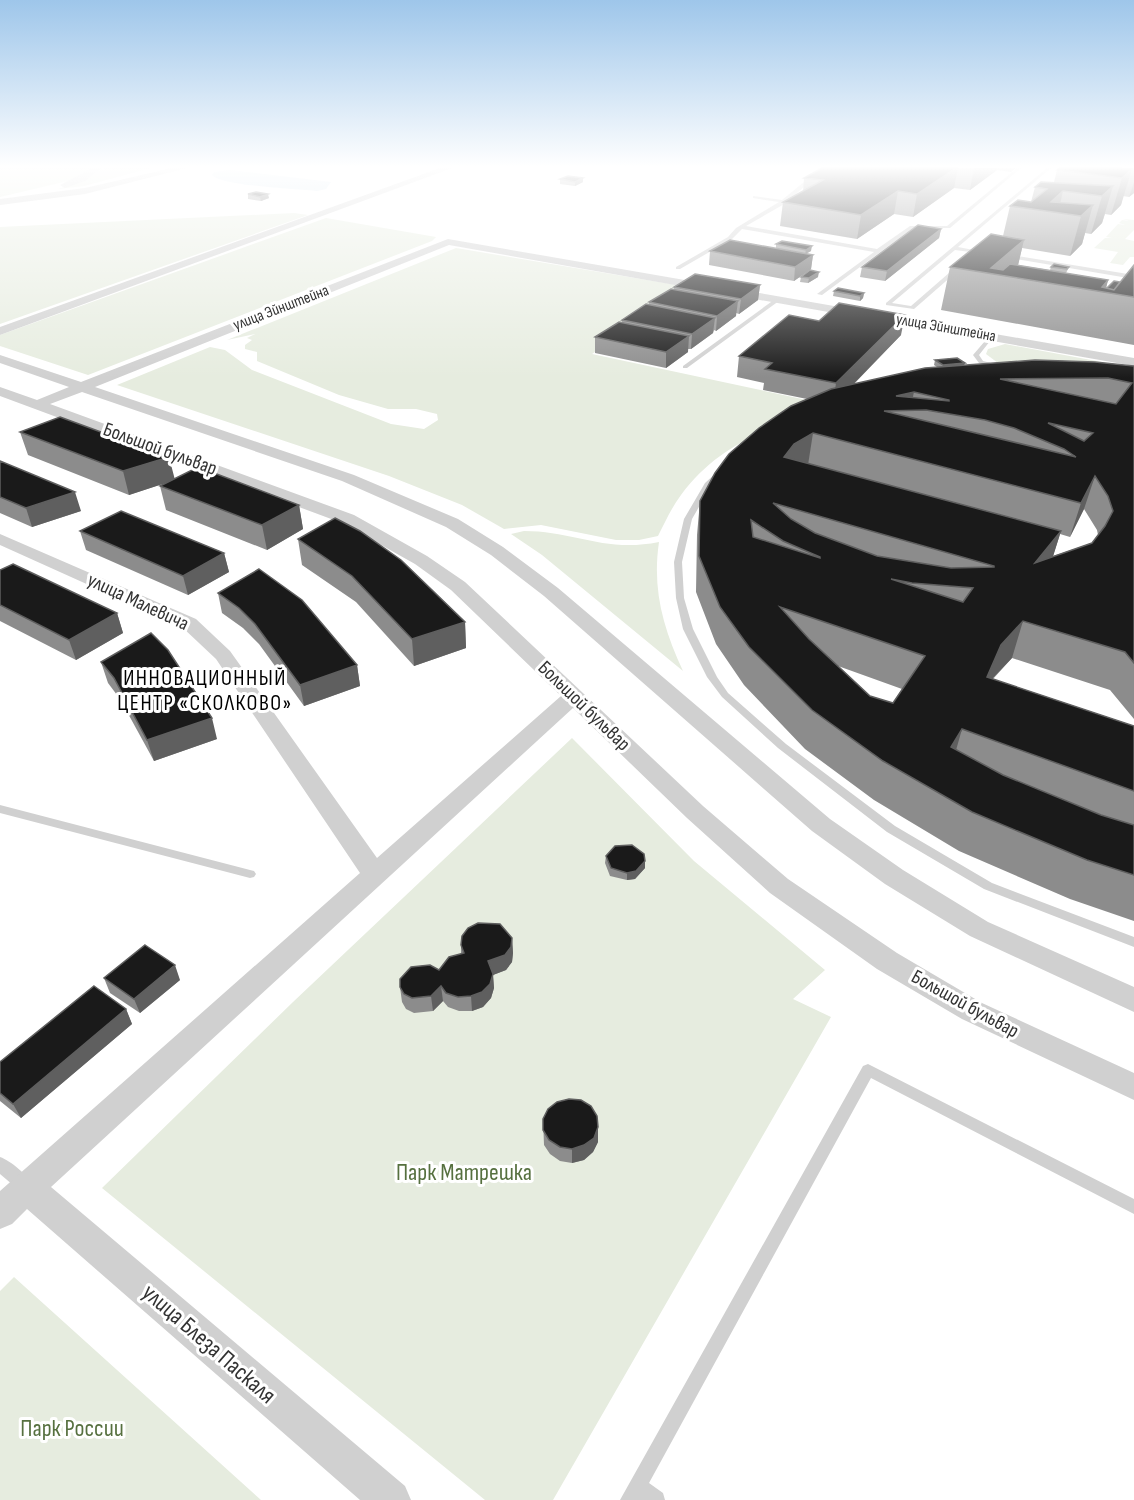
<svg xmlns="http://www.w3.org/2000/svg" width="1134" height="1500" viewBox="0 0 1134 1500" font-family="'Sofia Sans Condensed',sans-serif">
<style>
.green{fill:#e6ecdf}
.water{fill:#cfe2ee}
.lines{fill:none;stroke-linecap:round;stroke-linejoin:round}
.service{fill:#d0d0d0;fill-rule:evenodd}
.minor{fill:#d0d0d0;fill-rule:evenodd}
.wall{fill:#8c8c8c;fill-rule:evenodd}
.shaded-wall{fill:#5f5f5f}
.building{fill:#1a1a1a;stroke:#5f5f5f;stroke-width:1.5;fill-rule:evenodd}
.labels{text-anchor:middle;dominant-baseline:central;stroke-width:6;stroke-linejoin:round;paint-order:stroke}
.far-street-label{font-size:16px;fill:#333;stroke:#fff}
.street-label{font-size:20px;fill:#333;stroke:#fff}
.quarter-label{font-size:22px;letter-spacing:1.5px;fill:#000;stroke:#fff}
.near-park-label{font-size:24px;fill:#56703f;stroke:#fff}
.near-street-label{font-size:24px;fill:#333;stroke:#fff}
</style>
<rect width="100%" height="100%" fill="#fff"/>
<path class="green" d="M0 168H92L68 181 0 197Z
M103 168H151L84 186 58 189 83 181Z
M294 213 308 215 0 324V227Z
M326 218 436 237 432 241 88 375 0 346V335Z
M1123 219 1134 220V230L1125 239 1134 241V257H1130L1123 265 1110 263 1118 252 1094 248 1105 238H1112L1106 237 1118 224 1125 225 1119 223 1122 220 1129 221Z
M456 248 689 287 592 354 835 406C774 427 722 440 681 495 672 507 665 522 658 536L639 540H616L541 525 504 529 462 505 389 476 117 385 210 347 225 350 252 370 391 424 424 429 438 420 437 414 416 409H388L339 395 257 361V352L245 349V345L252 340 247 338 255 334 227 340Z
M1005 344 1134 368 998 363 986 354 988 349Z
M524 531C574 531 605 553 659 542 652 589 663 628 683 671L542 555 511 534Z
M572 738 694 861 825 970 793 999 831 1017 553 1500H485L102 1188 293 1002Z
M14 1277 261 1500H0V1291Z"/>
<path class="water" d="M230 170 331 182 326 189 317 191C299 189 221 186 212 175L214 172Z"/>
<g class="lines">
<path class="service" d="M821 168H825L786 203 746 226 877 249 910 226H947L1017 168H1021L950 228H913L822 295 817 294 874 252 742 229 732 239 680 269H676V267L728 237 736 228 779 202 753 198V196L782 200Z
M1047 168H1051L958 247 984 252 986 254 955 250 892 303 911 306 957 266H961V268L914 309 886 305V303Z
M1006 254 1134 275V279L1004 257Z
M778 297 783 298 687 368H683V366Z
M991 334 994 336 979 355 983 361 1003 366V368L979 363 973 355Z
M716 473 723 475 711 486 692 519 682 562 684 598 693 629 717 677 728 693 786 744 895 826 992 883 1134 937V947L984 889 887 832 778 748 722 697 707 677 683 629 676 598 674 562 684 519 705 483Z
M0 805 250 870 254 871 256 874 254 877 250 878 0 813Z
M868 1064 1134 1199V1214L871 1078 649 1483 663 1493 665 1500H620L863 1066Z
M0 1157C11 1161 28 1175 33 1186L30 1191 25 1193 20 1191 0 1174Z"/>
<path class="minor" d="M92 168H102L85 181 65 188 60 185Z
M172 168H187L85 194 0 205V199L85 188Z
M440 168H452L0 335V327Z
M448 239 1134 358V366L449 245 95 387 354 475 458 519 503 547 558 588 830 819 903 870 988 922 1134 987V1012L970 936 885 884 812 831 544 596 491 555 446 527 342 481 82 392 50 404 354 515 427 556 465 582 703 806 788 879 897 953 982 1003 1134 1073V1100L962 1019 877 969 770 893 687 818 573 708 51 1187 405 1486 411 1500H360L27 1209 12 1224 0 1229V1191L360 873 216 659 182 627 0 545V534L196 619 230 651 377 858 561 696 451 590 415 564 342 523 0 396V387L37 400 69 387 0 363V355L81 382Z"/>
</g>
<path class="wall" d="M822 168H1016L1011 172 997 170 970 190 954 188 913 217 894 214 857 239 780 226 783 202 803 192 804 178Z
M1059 168H1134V193L1129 197 1123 196 1121 205 1111 215 1105 214 1102 223 1091 234 1085 233 1082 244 1070 256 1022 248 1018 265 1050 270 1051 267H1069L1066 273 1108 280 1106 288H1107L1120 282 1134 265V345L941 310 950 267 1003 236 1010 206 1031 202 1035 187 1054 182 1057 170Z
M583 178V182L575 186 560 184V179Z
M248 194 269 198 261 201 248 199Z
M941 229 939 238 885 281 860 277 862 267Z
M776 244 811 251 806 254 813 255 811 269 794 281 709 265 710 251 776 248Z
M801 277H818L808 283 800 282Z
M760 285 758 300 739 314 736 313V316L716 331 714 330 713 333 691 349H688V352L666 368 595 353V337L622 322V320L649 305V302L674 289V287Z
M834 291 864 293 863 298 860 301 833 296Z
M819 321 901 335 853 385 937 367 934 365 935 360 964 365 1134 366V719L1110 690 1012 658 993 679 1134 726V921L1070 899 959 851 874 800 805 749 744 685 716 644 696 592 697 535 700 501 807 399 763 390 764 383 737 377 739 356ZM1084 509 1097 530 1098 535 1092 543 1053 556 1060 534 1070 537ZM838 666 902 689 893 703 870 696Z
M20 432 174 478 299 505 303 529 267 550 166 510 160 486 162 484 129 495 28 455Z
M0 461 81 511 32 527 0 513Z
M80 531 224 553 229 572 188 595 86 550Z
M298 539 465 622 466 648 414 666 356 602 302 565Z
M0 570 117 613 123 633 76 660 0 621Z
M218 593 357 665 360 686 304 706 259 644 243 628 222 613Z
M101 662 217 739 154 761 120 699 108 683Z
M606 856 645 861V868L635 879 627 880 610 876 605 863Z
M512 938 513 953 512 962 506 970 493 975 494 988 491 998 483 1007 472 1011H459L448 1007 443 1001 433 1011 414 1013 406 1009 402 1002 400 987 439 970 461 954V945Z
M104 978 180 980 140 1013 110 993Z
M126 1009 132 1024 21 1118 0 1101V1062Z
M543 1119 598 1142 593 1152 584 1160 572 1163 560 1161 550 1154 544 1145Z"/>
<path class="shaded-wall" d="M956 168H958L954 188 913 217 917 194Z
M974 168H997V170L970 190Z
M1132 169 1121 205 1111 215 1122 178Z
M583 178V182L575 186V182Z
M1134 182V193L1129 197Z
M1113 186 1102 223 1091 234 1102 196Z
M898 191 894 214 857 239 861 215Z
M1063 191 1058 213 1051 202Z
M268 194 269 198 261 201 260 197Z
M1093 205 1082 244 1070 256 1081 216Z
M941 229 939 238 885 281 887 271Z
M1024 240 1015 278 991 268Z
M812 246 811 251 805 254 806 250Z
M813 255 811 269 794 281 795 267Z
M819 272 818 277 808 283 809 278Z
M1108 280 1105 292 1102 287Z
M760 285 758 300 739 314 741 299Z
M864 293 863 298 860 301V296Z
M738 301 736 316 716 331 717 316Z
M905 315 901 335 833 405 836 383Z
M715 318 713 333 691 349 692 334Z
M689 336 688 352 666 368V352Z
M965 363 963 369 942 371 943 365Z
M914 392 910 410 896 396Z
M813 433 808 465 784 457 794 444Z
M169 457 175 480 129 495 123 471Z
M1095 476 1084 509 1070 537 1081 503Z
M75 492 81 511 32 527 26 508Z
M299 505 303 529 267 550 262 525Z
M1061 531 1050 566 1035 563Z
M224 553 229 572 188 595 183 576Z
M117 613 123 633 76 660 69 640Z
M1023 621 1012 658 989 682 987 677 1001 645Z
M465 622 466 648 414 666 412 639Z
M357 665 360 686 304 706 300 685Z
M212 718 217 739 154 761 147 740Z
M962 729 951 768V747Z
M645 861V868L635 879 627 880V873Z
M512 938 513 953 512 962 506 970 493 975 494 988 491 998 483 1007 472 1011 471 996 488 961Z
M175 965 180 980 140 1013 134 999Z
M441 986 443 1001 433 1011 431 996Z
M126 1009 132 1024 21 1118 13 1104Z
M598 1127V1142L593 1152 584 1160 572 1163V1149Z"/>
<path class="building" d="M822 168H956L917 194 898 191 861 215 783 202 823 180 804 178Z
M1059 168H1119L1132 169 1122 178 1057 170Z
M568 176 583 178 575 182 560 179Z
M1041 182 1113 186 1102 196 1063 191 1051 202 1093 205 1081 216 1010 206 1018 200 1031 202 1047 189 1035 187Z
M256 192 268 194 260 197 248 194Z
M918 225 941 229 887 271 862 267Z
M991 234 1024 240 991 268 1003 270 1010 264 1108 280 1102 287 1114 290 1134 265V297L950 267Z
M730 240 813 255 795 267 710 251Z
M782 241 812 246 806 250 776 244Z
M1054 264 1069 267 1067 269 1051 267Z
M810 270 819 272 809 278 801 277Z
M695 274 760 285 741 299 674 287Z
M1114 281 1120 282 1114 290 1107 288Z
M838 288 864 293 860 296 834 291Z
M671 289 738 301 717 316 649 302Z
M839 303 905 315 836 383 765 369 772 363 739 356 789 315 819 321Z
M646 304 715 318 692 334 622 320Z
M619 322 689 336 666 352 595 337Z
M957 358 965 363 943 365 935 360Z
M1035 360 1095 362 1134 366V663L1125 652 1023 621 1001 645 987 677 1134 726V791L962 729 951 747 1003 775 1101 815 1134 825V875L1087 860 972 812 883 761 812 710 749 647 720 607 699 556 700 501 715 473 729 454 759 428 791 406 831 389 925 368ZM1108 378 1132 383 1116 404 1000 379ZM914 392 949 400V401L896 396ZM926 410 985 420 1014 428 1064 449 1076 457 884 411ZM1048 423H1049L1093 433 1084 441ZM813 433 1081 503 1095 476 1108 496 1113 511 1105 526 1092 543 1035 563 1061 531 784 457 794 444ZM773 503 994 566V567L951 568 877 556 815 533 791 519ZM751 520 783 541 820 557V558L753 537ZM891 579 912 583 973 588 963 602ZM780 607 925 656 893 703 870 696 809 639Z
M60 417 169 457 123 471 20 432Z
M0 461 75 492 26 508 0 497Z
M198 467 299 505 262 525 160 486Z
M121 511 224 553 183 576 80 531Z
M335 518 360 531 401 560 465 622 412 639 352 576 298 539Z
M13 564 117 613 69 640 0 605V570Z
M259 569 302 600 357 665 300 685 255 624 239 608 218 593Z
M151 633 168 650 212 718 147 740 114 678 101 662Z
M632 845 644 854 645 861 636 871 627 873 611 868 606 856 615 846Z
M478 923 500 924 512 938 511 947 505 955 488 961 493 974 490 984 482 992 471 996 458 997 446 993 441 986 431 996 412 998 404 994 400 987V979L411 967 430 965 439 970 449 957 464 953 461 945 462 936 468 928Z
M145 945 175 965 134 999 104 978Z
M94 986 126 1009 13 1104 0 1093V1062Z
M569 1099 581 1100 591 1106 597 1116 598 1127 594 1138 584 1145 572 1149 560 1147 549 1140 543 1130V1119L548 1109 557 1102Z"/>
<linearGradient id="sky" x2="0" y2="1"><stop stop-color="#9ec6ea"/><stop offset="0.44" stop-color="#fff"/><stop offset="1" stop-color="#fff" stop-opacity="0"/></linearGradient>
<rect width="1134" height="378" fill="url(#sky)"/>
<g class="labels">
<g class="far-street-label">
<text transform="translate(281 308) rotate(-21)">улица Эйнштейна</text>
<text transform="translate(946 328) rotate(10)">улица Эйнштейна</text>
</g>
<g class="street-label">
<text transform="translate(160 449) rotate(20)">Большой бульвар</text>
<text transform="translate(138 602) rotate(25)">улица Малевича</text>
<text transform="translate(584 706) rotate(44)">Большой бульвар</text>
<text transform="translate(965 1004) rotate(29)">Большой бульвар</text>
</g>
<g class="quarter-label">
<text x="205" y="678">ИННОВАЦИОННЫЙ<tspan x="205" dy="25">ЦЕНТР «СКОЛКОВО»</tspan></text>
</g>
<g class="near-park-label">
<text x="464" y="1172">Парк Матрешка</text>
<text x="72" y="1428">Парк России</text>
</g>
<g class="near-street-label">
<text transform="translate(209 1344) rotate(41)">улица Блеза Паскаля</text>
</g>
</g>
</svg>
